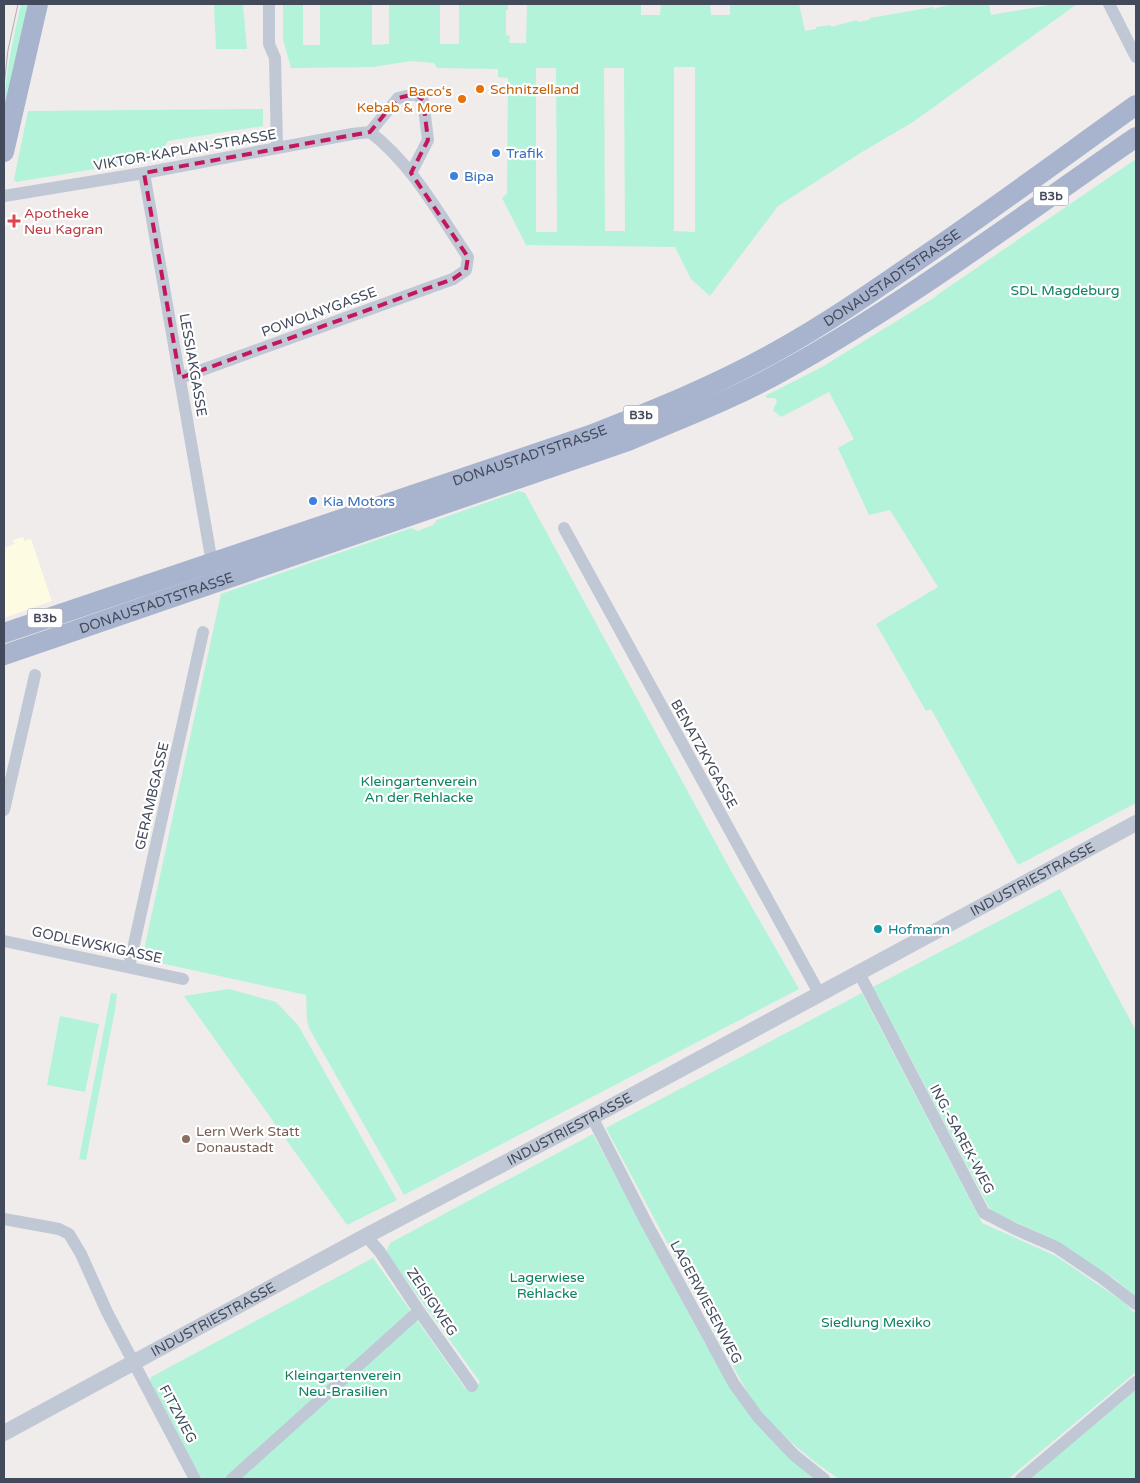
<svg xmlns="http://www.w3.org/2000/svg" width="1140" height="1483" viewBox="0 0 1140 1483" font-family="'Varela Round',sans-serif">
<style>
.commercial{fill:#fdfbe1}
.green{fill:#b3f3da;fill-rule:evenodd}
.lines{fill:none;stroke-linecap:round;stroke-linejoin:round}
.minor{stroke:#c0c7d5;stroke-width:12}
.tertiary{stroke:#c0c7d5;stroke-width:16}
.primary{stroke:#a8b3ce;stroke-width:20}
.tram{stroke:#adafb7;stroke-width:1}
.marked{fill:none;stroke:#c2185b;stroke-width:4;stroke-dasharray:10 6;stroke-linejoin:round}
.food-dot{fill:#e8710a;stroke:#fff;stroke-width:2}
.shop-dot{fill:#3f7fe0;stroke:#fff;stroke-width:2}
.health-dot{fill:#e0444e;stroke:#fff;stroke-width:2}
.culture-dot{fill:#0f9aa8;stroke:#fff;stroke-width:2}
.education-dot{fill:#8d6e63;stroke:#fff;stroke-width:2}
.labels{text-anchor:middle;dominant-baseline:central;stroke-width:4.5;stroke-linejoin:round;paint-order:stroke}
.shield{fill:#fff;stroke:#7b808c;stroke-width:1}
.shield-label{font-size:12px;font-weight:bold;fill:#424a5b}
.food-label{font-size:14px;fill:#c56008;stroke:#fff;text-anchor:start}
.street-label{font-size:14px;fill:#424a5b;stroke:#fff}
.shop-label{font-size:14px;fill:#366cbe;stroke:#fff;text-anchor:start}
.health-label{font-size:14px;fill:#be3a42;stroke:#fff;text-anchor:start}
.park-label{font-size:14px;fill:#0d8261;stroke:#fff}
.culture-label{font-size:14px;fill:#0d838f;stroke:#fff;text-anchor:start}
.education-label{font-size:14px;fill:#785e54;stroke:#fff;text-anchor:start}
</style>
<rect width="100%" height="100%" fill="#efeceb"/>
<path class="commercial" d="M23 537 24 541 31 539 52 601 4 618V548L14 544 13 540Z"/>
<path class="green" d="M21 4H28L4 115C4 78 13 40 21 4Z
M283 4H303V45H320V4H372V45L389 44V4H440V44H459V4H508V10H506V35L510 36 509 43H526L527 4H641V15H660L661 4H710L711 15H730V4H799L805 31 816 29V27L831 25V27L857 20 858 22 869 20 870 18 933 7V9L952 4H989L991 15 1055 4H1077L913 122 862 152 778 206 710 296 691 279 675 247 526 245 502 198 507 194 508 78 498 77V69L437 68 434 63 411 61 373 67 291 68 283 39ZM674 67H695V232L674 231ZM536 68H556L557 232H536ZM604 68H624L625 231H605Z
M214 5H243L247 49H216Z
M263 109V126L168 141 156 159 16 182 14 179 28 111Z
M1136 159V803L1018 865 931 709 926 711 876 624 938 587 890 510 869 515 838 448 854 439 829 392 781 417 773 410 777 401 775 398H767L765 396 822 367 937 296V295Z
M519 491 525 493 730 869 799 989 404 1195 309 1028 307 1020 306 995 142 959 221 594 411 528 418 531 433 525 437 520Z
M1060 889 1136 1031V1297L1116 1280 1057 1241 991 1211 873 987Z
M229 989 276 1002 298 1025 397 1200 347 1225 184 996Z
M111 993 117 994 115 1010 86 1160 79 1159Z
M862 993 982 1223 1056 1256 1125 1303 1136 1314V1372L1008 1479H839C811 1460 782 1437 760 1410 753 1402 747 1391 741 1381L606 1128Z
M60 1016 99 1024 85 1092 47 1085Z
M593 1134 705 1344 818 1479H202L150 1381 151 1377 373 1258 465 1388 476 1387 480 1382 386 1252 390 1243Z
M1136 1390V1479H1029Z"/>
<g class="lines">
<path class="minor" d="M269 4V44L275 58 277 148
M1109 4 1136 57
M370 132 398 98 415 94 423 100 428 140 411 173
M144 173 212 563
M4 196 144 173 352 134 370 132C412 164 439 214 468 257L466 270 453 279 180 378
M564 528 819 993
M4 810 35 675
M4 941 183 979
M129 967 203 632
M859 973 984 1213 1015 1229 1056 1247 1102 1278 1136 1304
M592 1117 647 1224 734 1384 758 1417 794 1455 824 1479
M4 1219 59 1229 69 1234 81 1254 107 1312 195 1479
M366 1236 380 1252 419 1311 472 1386
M232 1479 419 1311
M1021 1479 1136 1382"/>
<path class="tertiary" id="s1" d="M4 1433 366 1236 592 1117 1136 823"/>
<g class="primary">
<path d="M4 152 38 4"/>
<path id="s2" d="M4 633 590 435C654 410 717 385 777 351 824 325 869 294 914 263 989 212 1062 158 1136 105"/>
<path id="s3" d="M4 655 628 441C680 419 733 399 783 371 906 303 1020 217 1136 137"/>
</g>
<path class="tram" d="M4 86 8 50 18 4"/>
</g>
<path class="marked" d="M415 94 423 100 428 140 411 173 468 257 466 270 453 279 180 378 144 173 370 132 398 98Z"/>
<g class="food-dot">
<circle cx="480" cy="89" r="5"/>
<circle cx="462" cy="99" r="5"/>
</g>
<g class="shop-dot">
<circle cx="496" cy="153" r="5"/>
<circle cx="454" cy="176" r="5"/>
<circle cx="313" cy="501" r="5"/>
</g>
<path class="health-dot" d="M11.5 213.5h5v5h5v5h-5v5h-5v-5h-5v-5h5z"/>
<circle class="culture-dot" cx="878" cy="929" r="5"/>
<circle class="education-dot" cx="186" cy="1139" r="5"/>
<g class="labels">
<g class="shield">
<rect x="1033.5" y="186.5" width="35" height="19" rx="4"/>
<rect x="623.5" y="405.5" width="35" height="19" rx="4"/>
<rect x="27.5" y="608.5" width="35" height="19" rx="4"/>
</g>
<g class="shield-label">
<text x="1051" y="196">B3b</text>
<text x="641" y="415">B3b</text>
<text x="45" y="618">B3b</text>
</g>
<g class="food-label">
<text x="490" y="89">Schnitzelland</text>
<text x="452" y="91" text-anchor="end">Baco‘s<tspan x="452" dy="16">Kebab &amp; More</tspan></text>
</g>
<g class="street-label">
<text transform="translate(185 150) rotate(-10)">VIKTOR-KAPLAN-STRASSE</text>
<text stroke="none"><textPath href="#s2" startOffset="960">DONAUSTADTSTRASSE</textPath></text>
<text transform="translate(319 312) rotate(-20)">POWOLNYGASSE</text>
<text transform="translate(193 365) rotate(80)">LESSIAKGASSE</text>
<text stroke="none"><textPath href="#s2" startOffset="555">DONAUSTADTSTRASSE</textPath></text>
<text stroke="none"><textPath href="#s3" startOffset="161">DONAUSTADTSTRASSE</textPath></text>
<text transform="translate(704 754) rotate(61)">BENATZKYGASSE</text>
<text transform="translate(152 796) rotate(-77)">GERAMBGASSE</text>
<text stroke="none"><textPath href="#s1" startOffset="1168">INDUSTRIESTRASSE</textPath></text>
<text transform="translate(97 945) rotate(12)">GODLEWSKIGASSE</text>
<text stroke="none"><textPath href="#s1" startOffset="642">INDUSTRIESTRASSE</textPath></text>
<text transform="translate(962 1139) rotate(62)">ING.-SAREK-WEG</text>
<text transform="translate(432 1302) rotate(56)">ZEISIGWEG</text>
<text transform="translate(706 1302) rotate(62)">LAGERWIESENWEG</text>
<text stroke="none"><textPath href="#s1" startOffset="238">INDUSTRIESTRASSE</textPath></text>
<text transform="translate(178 1414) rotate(62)">FITZWEG</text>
</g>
<g class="shop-label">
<text x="506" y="153">Trafik</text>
<text x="464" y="176">Bipa</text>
<text x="323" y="501">Kia Motors</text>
</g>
<g class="health-label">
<text x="24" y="213">Apotheke<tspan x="24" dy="16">Neu Kagran</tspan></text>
</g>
<g class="park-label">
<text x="1065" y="290">SDL Magdeburg</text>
<text x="419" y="781">Kleingartenverein<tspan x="419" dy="16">An der Rehlacke</tspan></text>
<text x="547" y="1277">Lagerwiese<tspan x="547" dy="16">Rehlacke</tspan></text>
<text x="876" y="1322">Siedlung Mexiko</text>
<text x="343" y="1375">Kleingartenverein<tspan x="343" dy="16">Neu-Brasilien</tspan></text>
</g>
<g class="culture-label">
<text x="888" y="929">Hofmann</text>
</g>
<g class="education-label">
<text x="196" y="1131">Lern Werk Statt<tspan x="196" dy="16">Donaustadt</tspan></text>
</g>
</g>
<rect width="1140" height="1483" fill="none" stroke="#424a5b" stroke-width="10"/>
</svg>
